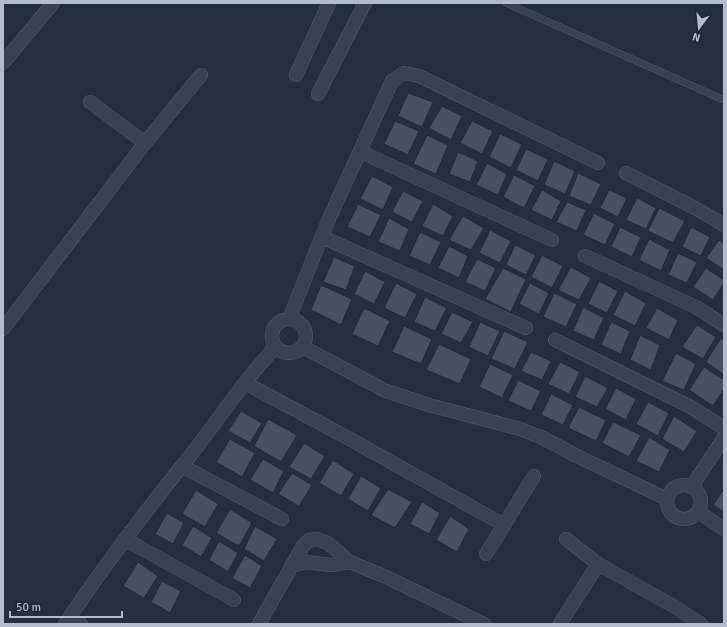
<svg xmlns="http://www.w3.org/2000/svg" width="727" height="627" viewBox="0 0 727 627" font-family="Signika,sans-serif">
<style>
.building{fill:#455162;stroke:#1f2835}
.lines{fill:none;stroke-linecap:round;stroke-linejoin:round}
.service-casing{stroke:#565f6c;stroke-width:7}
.minor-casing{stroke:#565f6c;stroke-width:14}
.service{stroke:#38414e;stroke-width:6}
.minor{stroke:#38414e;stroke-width:13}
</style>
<rect width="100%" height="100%" fill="#242f3e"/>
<path class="building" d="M408 93 433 102 422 127 398 116Z
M442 106 462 116 451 140 429 128Z
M395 121 419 131 408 155 384 144Z
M472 121 493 131 482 154 460 143Z
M500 134 522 144 511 168 489 157Z
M427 135 448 145 436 174 413 164Z
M526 149 548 159 538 181 516 170Z
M458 152 478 161 470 182 449 174Z
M554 161 575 171 565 194 544 185Z
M487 163 507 174 498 195 476 185Z
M578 173 601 184 591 205 569 196Z
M514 175 535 186 524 208 503 197Z
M372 176 393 187 383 210 360 199Z
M542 190 561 201 552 220 531 210Z
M609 190 627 198 618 217 600 208Z
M403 191 423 201 412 222 392 212Z
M637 198 656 208 646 229 626 220Z
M567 202 586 210 577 231 556 222Z
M358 204 381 215 370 237 347 227Z
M433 204 453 216 443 236 422 226Z
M659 208 685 221 673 243 648 231Z
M594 213 615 224 605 245 583 235Z
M463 216 484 228 471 250 449 240Z
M389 218 409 229 400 251 378 242Z
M620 227 641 237 632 257 611 247Z
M691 227 710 237 701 256 682 247Z
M490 230 511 241 500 263 479 253Z
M420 232 441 242 430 265 409 256Z
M649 239 670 250 661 271 639 260Z
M719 240 724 244V270L706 258Z
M515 245 536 255 526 275 506 265Z
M449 246 468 256 459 278 438 268Z
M678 253 697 262 687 283 668 275Z
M542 255 563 266 552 288 531 277Z
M334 257 355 266 346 290 323 282Z
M477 259 496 268 485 291 465 282Z
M571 267 591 278 579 300 558 290Z
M503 268 526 279 511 312 485 299Z
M706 268 724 280V283L713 300 693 287Z
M365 271 385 282 374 304 354 294Z
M599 281 618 291 607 313 588 304Z
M396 283 417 294 405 318 384 308Z
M530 283 549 293 539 314 519 304Z
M321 285 352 299 341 325 311 310Z
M625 291 646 303 635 326 613 315Z
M554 293 577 304 566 327 543 317Z
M425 297 447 308 435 331 414 322Z
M583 307 604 318 594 340 573 331Z
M364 308 390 321 378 346 352 334Z
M657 308 678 320 669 340 646 328Z
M452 312 473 322 461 343 441 334Z
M480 322 500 331 488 356 469 347Z
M611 322 630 331 621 354 601 345Z
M697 325 716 337 703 359 682 347Z
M404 326 432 339 421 364 392 352Z
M504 331 528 342 515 369 491 359Z
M640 335 660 345 651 370 630 360Z
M721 338 724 341V375L706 362Z
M439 344 471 359 460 384 426 370Z
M531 352 551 361 542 380 521 371Z
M676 353 696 364 684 390 662 381Z
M560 362 580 372 569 394 548 384Z
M490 364 513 375 502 398 479 387Z
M704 367 724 380V389L713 406 689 390Z
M585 376 608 388 597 407 575 397Z
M518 380 541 391 531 411 508 401Z
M616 388 636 399 626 420 605 409Z
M551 394 573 405 563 425 541 415Z
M648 402 669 413 658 436 636 424Z
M579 407 606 420 596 441 568 428Z
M241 411 262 423 250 443 228 431Z
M674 416 697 431 684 452 662 439Z
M268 419 297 435 281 462 254 446Z
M613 422 641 435 629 457 602 443Z
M649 437 670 450 659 472 636 461Z
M230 439 255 453 242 477 216 462Z
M304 443 325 456 311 479 289 467Z
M263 459 284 471 273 493 250 480Z
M333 460 354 474 341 496 319 483Z
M292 473 312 485 299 506 278 494Z
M361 476 381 488 368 511 348 499Z
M388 489 412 502 395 528 371 515Z
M724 489V512L713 505Z
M196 490 218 504 205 527 182 514Z
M422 502 440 513 429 534 410 524Z
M230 509 252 523 239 546 216 533Z
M167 513 184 523 173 544 155 534Z
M450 516 469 529 457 552 436 540Z
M193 526 212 538 201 557 182 545Z
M255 526 277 539 264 561 244 549Z
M219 541 238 553 228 572 209 560Z
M245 555 262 566 250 588 232 578Z
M138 562 158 576 144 598 123 586Z
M162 581 181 591 170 613 151 602Z"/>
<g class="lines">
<g class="service-casing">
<path id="service" d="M506 3 724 100"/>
</g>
<g class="minor-casing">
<path id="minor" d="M3 63 53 3
M296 75 329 3
M318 94 365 3
M90 102 145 143
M361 152 552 240
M626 173 695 208 724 225
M322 237 526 328
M585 256 696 307 724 325
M272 336a17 17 0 1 1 34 0a17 17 0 1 1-34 0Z
M289 319 328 221 392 81 404 73 419 76 598 163
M3 329 145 143 201 75
M555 340 689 406 724 428
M303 347 386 391 429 405 520 429 541 437 579 457 667 499
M245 383 348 438 504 525
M182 466 282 519
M667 502a17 17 0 1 1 34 0a17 17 0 1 1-34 0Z
M692 486 724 438
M698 512 724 529
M125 539 234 600
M566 539 598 564 675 607 701 624
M486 554 534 476
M292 566 305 562 331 565 350 562
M69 618 81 624
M65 624C102 569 141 517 182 466 204 439 223 411 244 384 254 371 265 359 275 347
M259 624 303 546 309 540 317 539 328 543 350 562 386 577 484 624
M560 624 598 564"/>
</g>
<use href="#service" class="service"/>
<use href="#minor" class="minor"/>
</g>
<rect width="727" height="627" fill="none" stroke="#b4bcc9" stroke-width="8"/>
<g transform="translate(699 28) rotate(196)" stroke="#1d2633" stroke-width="3" paint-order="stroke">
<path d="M0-3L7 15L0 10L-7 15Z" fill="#b4bcc9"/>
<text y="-6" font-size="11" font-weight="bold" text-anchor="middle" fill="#b4bcc9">N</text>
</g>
<path d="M10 611v6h112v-6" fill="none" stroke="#b4bcc9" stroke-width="2"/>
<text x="16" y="611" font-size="12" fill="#b4bcc9" stroke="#1d2633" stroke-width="3" paint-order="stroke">50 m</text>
</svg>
